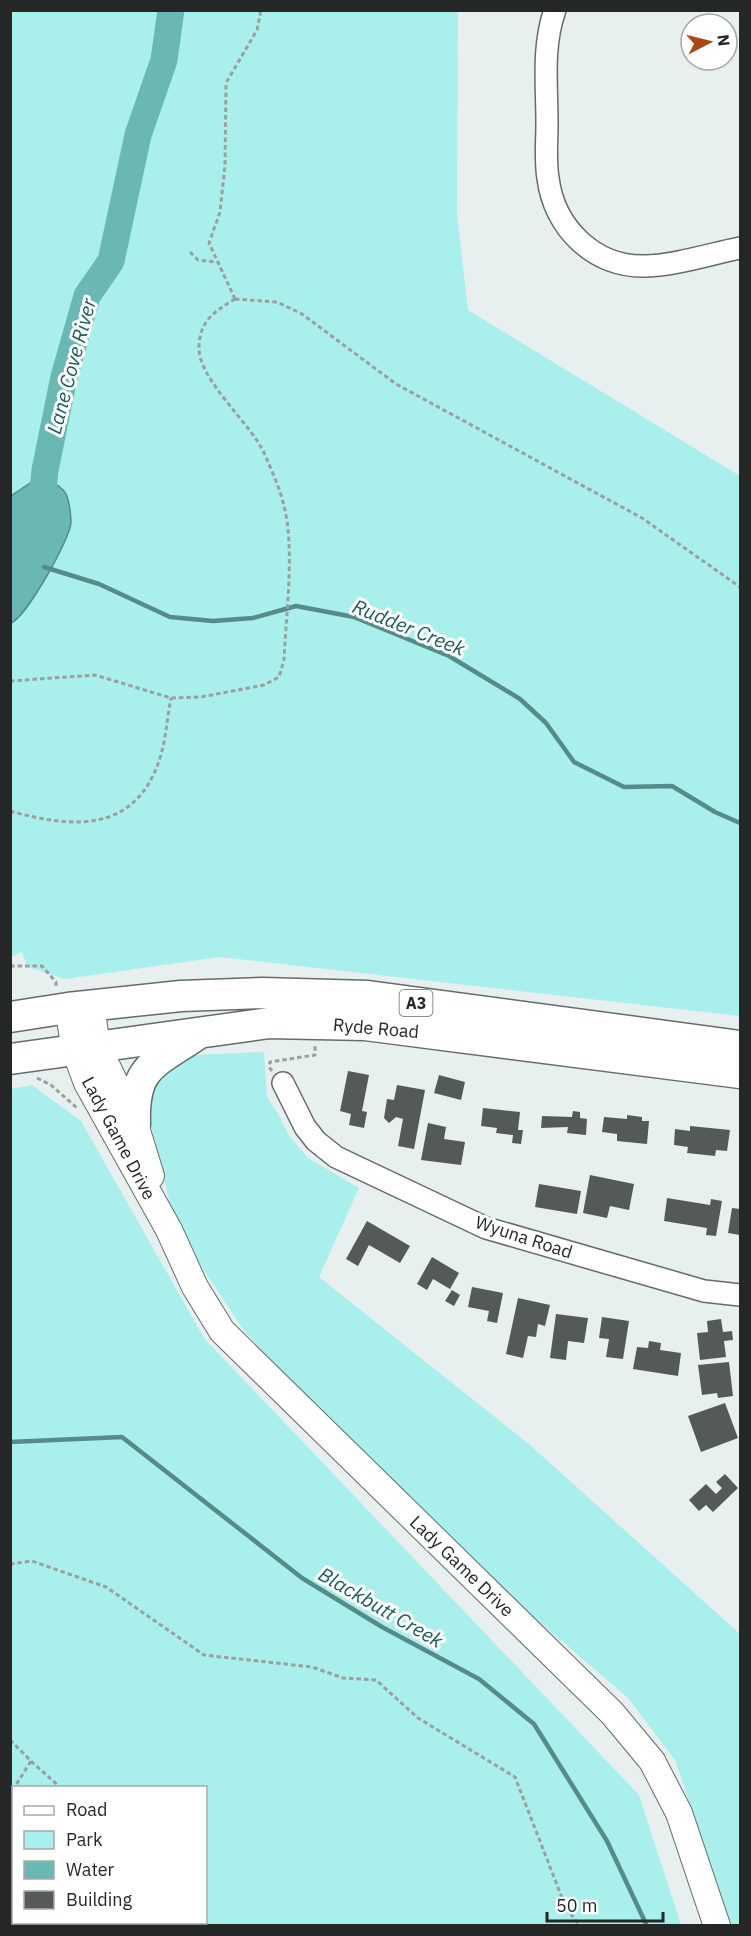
<svg xmlns="http://www.w3.org/2000/svg" width="751" height="1936" viewBox="0 0 751 1936" font-family="'IBM Plex Sans',sans-serif">
<style>
.green{fill:#a9efec}
.water{fill:#6ab8b4;stroke:#558c89;stroke-width:1.5}
.lines{fill:none;stroke-linecap:round;stroke-linejoin:round}
.stream{stroke:#558c89;stroke-width:4.5}
.river{stroke:#6ab8b4;stroke-width:27}
.building{fill:#545a5a}
.minor-casing{stroke:#656c6b;stroke-width:24}
.major-casing{stroke:#656c6b;stroke-width:28}
.highway-casing{stroke:#656c6b;stroke-width:33}
.path{stroke:#9aa09f;stroke-width:3;stroke-dasharray:4.5 3;stroke-linecap:butt}
.minor{stroke:#fff;stroke-width:21}
.major{stroke:#fff;stroke-width:26}
.highway{stroke:#fff;stroke-width:30}
.labels{text-anchor:middle;dominant-baseline:central;stroke-width:6;stroke-linejoin:round;paint-order:stroke}
.shield{fill:#fff;stroke:#666867;stroke-width:1.5}
.shield-label{font-size:16px;font-weight:bold;fill:#242726}
.street-label{font-size:18px;fill:#242726;stroke:#fff}
.water-label{font-size:20px;font-style:italic;fill:#195c59;stroke:#fff}
</style>
<rect width="100%" height="100%" fill="#e8efef"/>
<path class="green" d="M10 11H458L457 213 468 310 740 476V1016L220 957 65 979 28 967 22 952 11 957Z
M264 1052 267 1097 279 1115 288 1134 308 1158 359 1188 319 1277 530 1445 740 1634V1925H731L675 1760 628 1698 528 1612 438 1523 346 1440 245 1332 176 1228 148 1113 147 1095 159 1069 194 1055Z
M32 1085 81 1121 204 1338 639 1795 681 1925H186L190 1923 206 1922V1788H14V1922L164 1923 161 1926 11 1925 10 1089Z"/>
<path class="water" d="M39 477C48 480 61 485 66 494 69 500 71 515 71 522 71 538 26 617 11 623V496Z"/>
<g class="lines">
<path class="stream" d="M44 567 99 584 170 617 213 621 253 618 296 606 354 617 449 656 520 699 546 723 574 762 624 787 672 786 715 812 740 823
M10 1442 122 1437 302 1578 382 1627 479 1679 534 1724 607 1841 647 1926"/>
<path class="river" d="M10 584 38 539 45 470 64 377 87 296 111 261 138 135 164 60 171 10"/>
</g>
<path class="building" d="M348 1071 369 1075 362 1111 367 1112 364 1128 349 1125 351 1114 340 1111Z
M439 1075 465 1082 461 1100 434 1093Z
M397 1085 425 1090 414 1149 398 1146 403 1119 396 1117 389 1123 384 1118 387 1099 394 1100Z
M483 1108 520 1112 518 1130H523L521 1144 512 1143 513 1135 496 1133 497 1128 481 1126Z
M573 1111 580 1112V1118L587 1119 586 1135 567 1133 568 1127 541 1128 542 1116 572 1117Z
M627 1115 642 1117V1121H649L647 1144 617 1141V1134L602 1132 604 1117 627 1119Z
M428 1123 446 1127 444 1139 465 1142 461 1165 421 1160Z
M690 1126 730 1130 727 1151 716 1150 715 1156 687 1153 688 1147 674 1145 675 1129 690 1131Z
M590 1175 634 1184 629 1210 610 1206 607 1218 583 1213Z
M539 1184 581 1191 577 1214 535 1207Z
M667 1198 710 1205 711 1199 722 1201 716 1236 706 1235 707 1228 664 1221Z
M732 1208 740 1209V1235L728 1233Z
M367 1221 410 1246 400 1263 369 1245 358 1266 346 1259Z
M432 1257 459 1273 450 1289 433 1279 427 1290 417 1284Z
M472 1287 503 1293 497 1323 487 1321 489 1311 468 1307Z
M452 1290 460 1295 454 1306 445 1301Z
M518 1298 550 1305 545 1326 538 1324 536 1337 528 1336 523 1358 506 1354Z
M556 1314 588 1318 584 1343 568 1341 566 1360 550 1358Z
M602 1317 629 1321 623 1359 606 1357 609 1339 599 1338Z
M721 1319 723 1332 732 1331 733 1340 724 1341 726 1357 700 1360 697 1333 708 1332 707 1321Z
M649 1341 661 1343 660 1350 681 1353 678 1376 633 1369 637 1347 648 1348Z
M729 1362 733 1396 718 1398 717 1393 702 1395 698 1365Z
M725 1403 738 1438 701 1452 688 1416Z
M725 1474 738 1488 713 1512 706 1505 699 1511 689 1500 706 1484 716 1494 722 1488 716 1482Z"/>
<g class="lines">
<g class="minor-casing">
<path id="minor" d="M555 10C542 46 547 86 547 123 547 141 545 161 548 178 554 228 595 268 646 266 677 265 710 254 740 248
M283 1083 305 1127 316 1141 336 1157 486 1228 704 1291 740 1295"/>
</g>
<g class="major-casing">
<path id="major" d="M91 1006 97 1046 135 1124 151 1176
M68 1008 75 1050 87 1083 169 1230 195 1287 222 1331 612 1713 652 1761 679 1813 717 1926"/>
</g>
<g class="highway-casing">
<path id="highway" d="M10 1017 68 1008 181 996 263 993 368 996 740 1046
M10 1059 269 1023 365 1025 740 1073
M135 1124C133 1065 155 1064 198 1034"/>
</g>
<path class="path" d="M190 252 198 260 217 262
M235 299 277 302 302 314 396 384 642 518 740 587
M235 299 209 243 220 212 225 166 226 83 257 30 261 10
M10 681 95 675 171 698 201 697 264 685 279 677 284 660C286 614 295 549 284 506 280 489 272 471 265 455 252 424 198 380 199 347 200 320 214 312 235 299
M10 811C74 829 136 833 160 758 166 739 167 718 171 698
M10 966H42L56 982V987
M272 1071 269 1067 270 1062 315 1055V1046
M37 1078 51 1085 77 1108
M10 1564 32 1561 106 1587 204 1655 312 1667 343 1678 376 1680 418 1718 515 1777 566 1908 580 1926
M10 1740 31 1761 14 1788
M31 1761 61 1788
M177 1926V1922"/>
<use href="#minor" class="minor"/>
<use href="#major" class="major"/>
<use href="#highway" class="highway"/>
</g>
<g class="labels">
<rect class="shield" x="399.5" y="990" width="33" height="26" rx="4.5"/>
<g class="shield-label">
<text x="416" y="1003">A3</text>
</g>
<g class="street-label">
<text transform="translate(376 1028) rotate(5)">Ryde Road</text>
<text transform="translate(119 1138) rotate(62)">Lady Game Drive</text>
<text transform="translate(524 1237) rotate(18)">Wyuna Road</text>
<text transform="translate(462 1566) rotate(44)">Lady Game Drive</text>
</g>
<g class="water-label">
<text transform="translate(71 366) rotate(-75)">Lane Cove River</text>
<text transform="translate(409 627) rotate(22)">Rudder Creek</text>
<text transform="translate(381 1607) rotate(30)">Blackbutt Creek</text>
</g>
</g>
<rect width="751" height="1936" fill="none" stroke="#242726" stroke-width="24"/>
<rect x="12" y="1786" width="195" height="138" fill="#ffffff" stroke="#a7a9a8" stroke-width="1.5"/>
<rect x="24" y="1806" width="30" height="9" fill="#ffffff" stroke="#a7a9a8" stroke-width="1.5"/>
<text x="66" y="1816" font-size="18" fill="#242726">Road</text>
<rect x="24" y="1831" width="30" height="18" fill="#a9efec" stroke="#a7a9a8" stroke-width="1.5"/>
<text x="66" y="1846" font-size="18" fill="#242726">Park</text>
<rect x="24" y="1861" width="30" height="18" fill="#6ab8b4" stroke="#a7a9a8" stroke-width="1.5"/>
<text x="66" y="1876" font-size="18" fill="#242726">Water</text>
<rect x="24" y="1891" width="30" height="18" fill="#545a5a" stroke="#a7a9a8" stroke-width="1.5"/>
<text x="66" y="1906" font-size="18" fill="#242726">Building</text>
<g transform="translate(709 42) rotate(83)"><circle r="28" fill="#ffffff" stroke="#a7a9a8" stroke-width="1.5"/>
<path d="M0-4.5L10 22L0 15L-10 22Z" fill="#ab4619"/>
<text y="-9" font-size="16" font-weight="bold" text-anchor="middle" fill="#242726">N</text>
</g>
<path d="M547 1912v9h116v-9" fill="none" stroke="#242726" stroke-width="3"/>
<text x="556" y="1912" font-size="18" fill="#242726" stroke="#ffffff" stroke-width="4.5" paint-order="stroke">50 m</text>
</svg>
